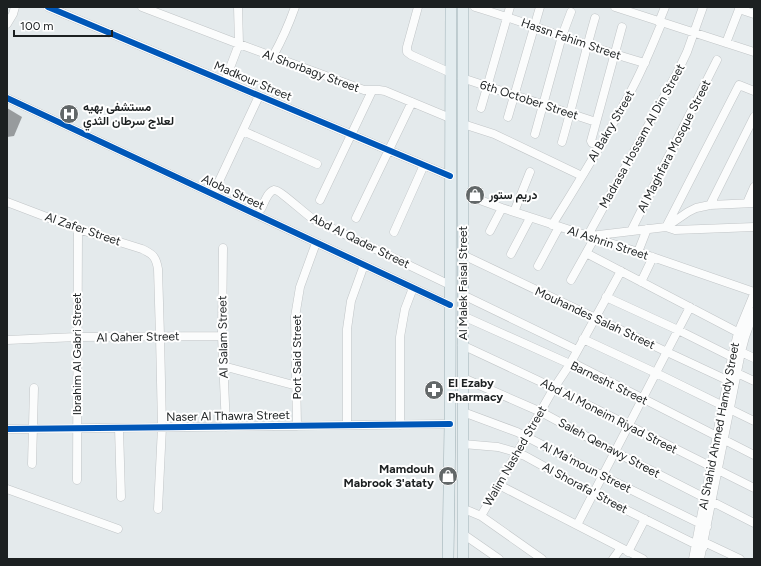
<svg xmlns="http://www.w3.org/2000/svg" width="761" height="566" viewBox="0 0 761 566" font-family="Figtree,Vazirmatn,sans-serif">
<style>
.building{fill:#979b9d}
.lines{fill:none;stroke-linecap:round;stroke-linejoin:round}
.minor-casing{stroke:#c1c5c7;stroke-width:9}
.major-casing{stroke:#9caeb3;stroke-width:12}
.minor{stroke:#fbfcfc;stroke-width:8}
.major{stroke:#e3ecef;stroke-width:11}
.cycleway-casing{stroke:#fff;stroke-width:8}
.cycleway{stroke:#0057b8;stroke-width:6}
.labels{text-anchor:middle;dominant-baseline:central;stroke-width:4;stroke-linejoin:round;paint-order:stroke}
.street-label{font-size:12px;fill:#1c2021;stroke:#fff}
.poi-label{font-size:12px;font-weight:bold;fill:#1c2021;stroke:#fff;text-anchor:start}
</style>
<rect width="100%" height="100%" fill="#e4eaec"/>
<path class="building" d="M7 108 22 117 14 136 7 137Z"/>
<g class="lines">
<g class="minor-casing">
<path id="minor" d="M48 7 450 176
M142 7 239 44 364 90H379L385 91 450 118
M418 7 407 47V52L411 55 451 73
M475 7C532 24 587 47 645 63
M615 7 754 52
M739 9 754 14
M659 22 665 7
M7 24 13 14 15 7
M726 43 740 7
M273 56C282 40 289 24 295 7
M462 78 596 122
M225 81 239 44 238 7
M754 91 739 85 666 227 675 230 754 227
M7 98 450 305
M481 108 510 7
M508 117 540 7
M463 124 494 134 582 176
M243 131 317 164
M535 134 562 36 571 12
M562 142C574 101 583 59 595 18
M601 146 592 143 591 141 622 27
M213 194 259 96
M463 194 502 208 638 252 754 292
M320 200 372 91
M7 202 78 229 142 249C153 254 156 257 158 269L160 336 162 427 158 509
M747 203 754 187
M710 205 754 117
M261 209C264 204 267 192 274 190 279 189 305 214 313 219L450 285
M514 212 530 172
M356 218 412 102
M552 225C580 180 609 134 633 87 644 66 653 44 662 22
M490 231 502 208
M631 231 717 60
M394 232 424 165
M590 236 666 227 688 212 696 208 710 205 754 203
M587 237 677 73 687 52 703 7
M223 248 222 336 226 427
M638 252 647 229
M586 253 743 335
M511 254 530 218
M463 255 667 352 727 380
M538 266 559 227
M571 280 594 239
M641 282 653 257
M463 295 577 350
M606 297 678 330 732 357
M463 316 570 364 577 365 754 455
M583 339 656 373 754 421
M7 340 77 337 222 336
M462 345 554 388 754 488
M741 352 754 358
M223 366 297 386
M737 373 754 381
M463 378 541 412 615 452 754 523
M463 412 517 432 603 476 707 527
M347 425V329L351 301 364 265
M400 425V337L403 320 405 309 413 288
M297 426 295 317 300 287 316 243
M119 428 121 497
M7 429 450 424
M463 444 498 447 512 451 525 456 594 494 703 548
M32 464 34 388
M77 480 78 229
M499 485 643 559
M7 489 118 529
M463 509 469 511 481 516 542 559
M481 516 554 388 570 364 621 271
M577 525 690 307
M463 534 499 559
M704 542 740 559
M628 552 645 519
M613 559 621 548
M693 559 732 357 738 333 754 294
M700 559 741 352 745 337 754 312"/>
</g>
<g class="major-casing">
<path id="major" d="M463 7V559
M448 559 450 424 451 7"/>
</g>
<use href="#minor" class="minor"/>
<use href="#major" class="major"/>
<g class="cycleway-casing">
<path id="cycleway" d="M48 7 450 176
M7 98 450 305
M7 429 450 424"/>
</g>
<use href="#cycleway" class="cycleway"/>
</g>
<defs>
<g id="hospital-disc" transform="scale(1)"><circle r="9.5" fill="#626768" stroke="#fff"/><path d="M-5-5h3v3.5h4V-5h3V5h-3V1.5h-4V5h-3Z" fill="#fff"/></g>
<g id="shop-disc" transform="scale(1)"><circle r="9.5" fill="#626768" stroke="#fff"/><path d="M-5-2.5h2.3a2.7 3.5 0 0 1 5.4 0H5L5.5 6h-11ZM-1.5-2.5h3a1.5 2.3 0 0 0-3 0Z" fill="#fff"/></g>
<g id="pharmacy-disc" transform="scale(1)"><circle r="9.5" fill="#626768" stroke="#fff"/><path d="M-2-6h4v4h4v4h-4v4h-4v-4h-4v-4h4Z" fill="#fff"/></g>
</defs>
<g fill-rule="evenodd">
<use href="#hospital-disc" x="69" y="114"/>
<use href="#shop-disc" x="475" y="195"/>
<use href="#pharmacy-disc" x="434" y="390"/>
<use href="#shop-disc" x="448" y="476"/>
</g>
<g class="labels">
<g class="street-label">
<text transform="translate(571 39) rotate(19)">Hassn Fahim Street</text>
<text transform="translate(311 71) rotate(20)">Al Shorbagy Street</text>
<text transform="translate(253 81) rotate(23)">Madkour Street</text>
<text transform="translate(529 100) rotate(18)">6th October Street</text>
<text transform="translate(611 126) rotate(-60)">Al Bakry Street</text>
<text transform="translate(642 136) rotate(-61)">Madrasa Hossam Al Din Street</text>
<text transform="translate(674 146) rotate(-63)">Al Maghfara Mosque Street</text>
<text transform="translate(233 192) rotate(25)">Aloba Street</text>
<text transform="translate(83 229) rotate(19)">Al Zafer Street</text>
<text transform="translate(360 241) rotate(26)">Abd Al Qader Street</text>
<text transform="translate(608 243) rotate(18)">Al Ashrin Street</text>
<text transform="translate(463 283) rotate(-90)">Al Malek Faisal Street</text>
<text transform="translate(595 318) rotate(25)">Mouhandes Salah Street</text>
<text transform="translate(138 337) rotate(-1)">Al Qaher Street</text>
<text transform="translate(223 337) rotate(-91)">Al Salam Street</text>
<text transform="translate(77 354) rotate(-90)">Ibrahim Al Gabri Street</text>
<text transform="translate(297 357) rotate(-90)">Port Said Street</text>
<text transform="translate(609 383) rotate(26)">Barnesht Street</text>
<text transform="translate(228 416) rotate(-1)">Naser Al Thawra Street</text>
<text transform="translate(609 416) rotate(27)">Abd Al Moneim Riyad Street</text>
<text transform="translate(719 426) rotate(-79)">Al Shahid Ahmed Hamdy Street</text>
<text transform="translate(609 448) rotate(28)">Saleh Qenawy Street</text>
<text transform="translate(515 456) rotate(-60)">Walim Nashed Street</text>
<text transform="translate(586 467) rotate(27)">Al Ma'moun Street</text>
<text transform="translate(585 488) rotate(28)">Al Shorafa' Street</text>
</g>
<g class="poi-label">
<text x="83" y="107">مستشفى بهيه<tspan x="83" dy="14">لعلاج سرطان الثدي</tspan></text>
<text x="489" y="195">دريم ستور</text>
<text x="448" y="383">El Ezaby<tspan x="448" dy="14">Pharmacy</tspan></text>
<text x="434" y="469" text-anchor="end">Mamdouh<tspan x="434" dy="14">Mabrook 3'ataty</tspan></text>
</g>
</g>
<rect width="761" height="566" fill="none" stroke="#1c2021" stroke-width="16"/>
<path d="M14 30v6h98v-6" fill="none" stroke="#1c2021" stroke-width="2"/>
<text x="20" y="30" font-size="12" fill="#1c2021" stroke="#ffffff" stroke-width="3" paint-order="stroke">100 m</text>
</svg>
